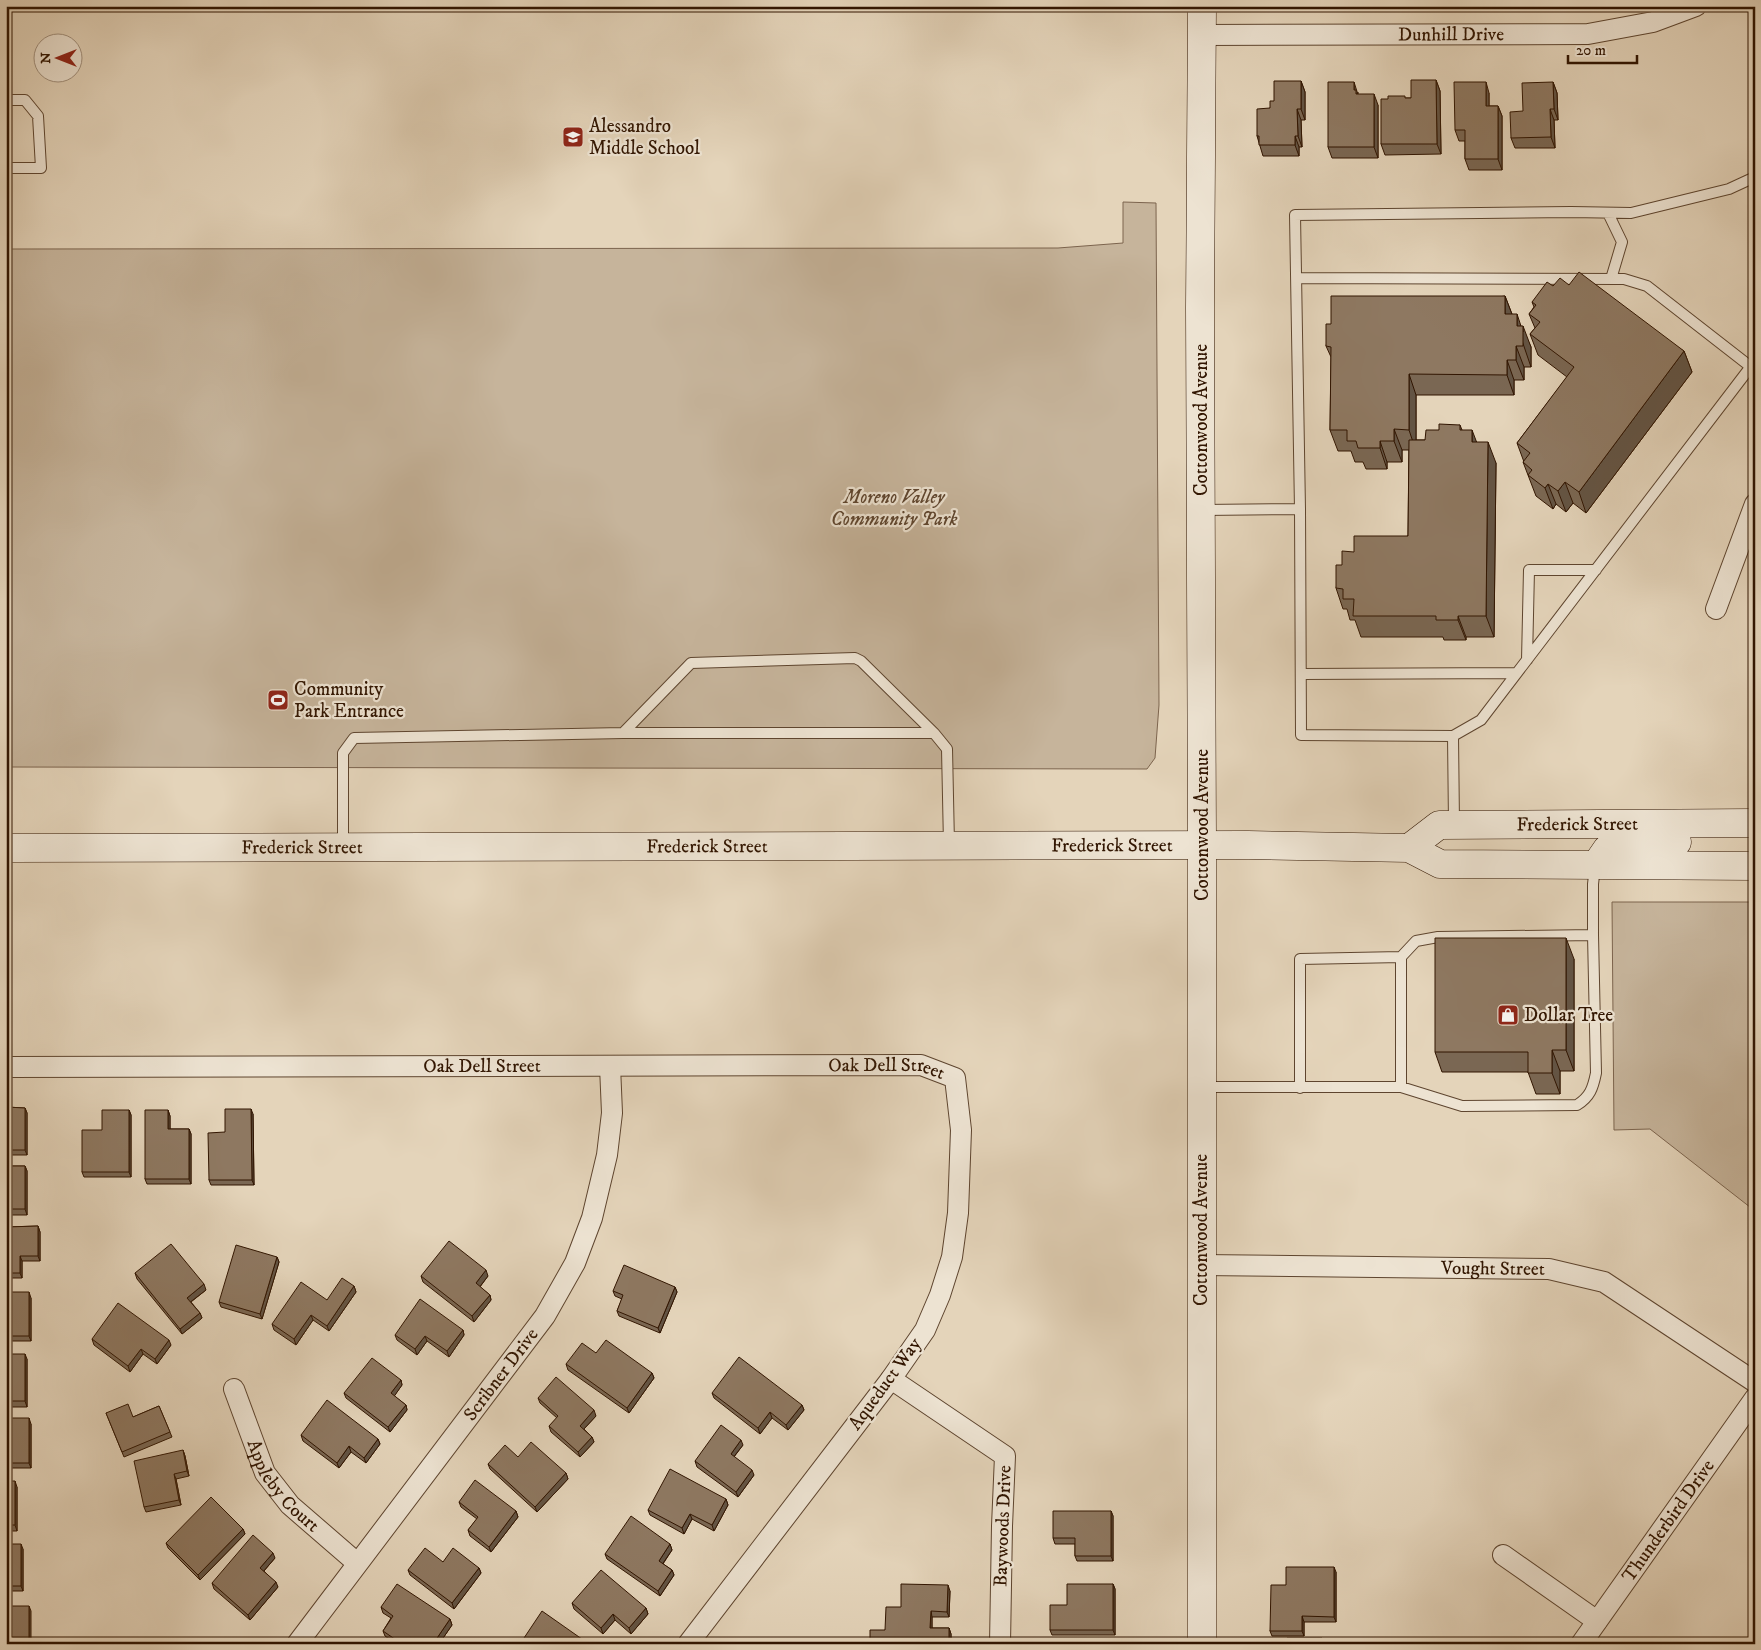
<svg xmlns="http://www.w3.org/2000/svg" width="1761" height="1650" viewBox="0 0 1761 1650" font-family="'IM FELL DW Pica',serif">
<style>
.green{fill:#c6b49b;stroke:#7c644e}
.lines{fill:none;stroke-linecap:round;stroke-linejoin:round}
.lane-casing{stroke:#5e452f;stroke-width:12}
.street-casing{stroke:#5e452f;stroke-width:22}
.secondary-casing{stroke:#311501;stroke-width:29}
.lane{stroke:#ede3d2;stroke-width:10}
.street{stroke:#ede3d2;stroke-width:20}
.secondary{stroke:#ede3d2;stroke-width:28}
.wall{fill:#7a6753;stroke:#311501}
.shaded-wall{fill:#635444;stroke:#311501}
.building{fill:#8e7861;stroke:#311501}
.labels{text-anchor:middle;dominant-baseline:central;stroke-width:4.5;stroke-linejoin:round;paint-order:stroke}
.street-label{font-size:19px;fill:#311501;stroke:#ede3d2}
.poi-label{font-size:19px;fill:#311501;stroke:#ede3d2;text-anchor:start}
.park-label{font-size:19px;font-style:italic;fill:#5e452f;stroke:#ede3d2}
</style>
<rect width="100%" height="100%" fill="#e4d4ba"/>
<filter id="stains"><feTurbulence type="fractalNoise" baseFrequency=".004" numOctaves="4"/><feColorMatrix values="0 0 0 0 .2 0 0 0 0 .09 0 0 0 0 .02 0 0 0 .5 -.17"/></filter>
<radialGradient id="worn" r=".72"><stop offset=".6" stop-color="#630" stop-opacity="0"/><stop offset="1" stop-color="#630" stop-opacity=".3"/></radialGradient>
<path class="green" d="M1123 202 1156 203 1159 705 1155 758 1147 769 6 767V249L1058 248 1123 243Z
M1612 902H1755V1211L1650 1129 1614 1130Z"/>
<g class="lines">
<g class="lane-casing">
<path id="lane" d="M6 100H25L38 116 41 168H6
M1608 213 1622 242 1611 279
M1297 278 1624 279 1647 286 1751 367
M1300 509 1295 215 1571 212 1631 213 1729 189 1755 177
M1202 510 1300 509 1301 735 1453 736 1481 720 1755 361
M1527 660 1529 570H1596
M1301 674 1517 673
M623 733H934
M1453 736 1454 824
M343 846V753L354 738 623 733 691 663 855 658 861 661 934 733 947 749 949 844
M1202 1087H1401L1462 1106 1577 1105C1590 1097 1593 1088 1596 1073L1593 935V884L1595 867
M1401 1087V957L1416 941 1438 937 1593 935
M1300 1088V959L1401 957"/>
</g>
<g class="street-casing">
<g id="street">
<path id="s1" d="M1202 35 1588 34 1653 22 1696 6"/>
<path d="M1716 609 1755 504"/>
<path id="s2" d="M6 1067 921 1065 955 1078 961 1130 958 1213 952 1257 940 1295 925 1330 891 1379 688 1644"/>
<path id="s3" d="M1201 1265 1549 1269 1604 1282 1755 1382"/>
<path d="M891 1379 1005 1456 1002 1526 1000 1644"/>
<path id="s4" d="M234 1389 265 1473 290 1505 357 1563"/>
<path d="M1503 1555 1597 1621"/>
<path id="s5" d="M297 1644 545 1316 575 1263 592 1218 607 1155 612 1113 610 1066"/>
<path id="s6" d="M1581 1644 1755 1398"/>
</g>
</g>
<g class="secondary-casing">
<g id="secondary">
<path id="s7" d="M6 848 1248 845 1409 848 1440 864 1755 866"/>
<path id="s8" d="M1409 848 1439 825 1755 823"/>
<path d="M1596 865 1607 849 1628 844 1677 842"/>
<path d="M1202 1644V846L1200 308 1202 6"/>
</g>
</g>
<use href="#lane" class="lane"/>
<use href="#street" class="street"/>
<use href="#secondary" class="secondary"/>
</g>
<path class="wall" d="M1436 80 1440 91 1441 154 1385 155 1381 144 1405 98H1411Z
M1301 81 1305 92V120H1301L1302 147H1299V156H1263L1257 136 1270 108 1274 101Z
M1553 82 1557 93 1558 120H1554L1555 148H1515L1511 138 1523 111Z
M1358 92V94L1378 105V158H1332L1328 147Z
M1489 93V106H1498L1502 116V170H1469L1465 159V141H1459L1455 130Z
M1569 285 1684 351 1692 372 1586 513 1573 503 1566 512 1556 504 1553 509 1536 496 1523 462H1524L1517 443 1567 377 1538 355 1530 334 1535 328 1529 314 1534 307 1532 302 1553 286Z
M1505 296 1512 314 1521 326 1531 347V367H1524V380H1514V395H1416V440H1425L1439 430 1460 425 1462 430 1477 442 1496 463 1494 637H1466V640H1444L1443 637H1361L1355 620H1350L1347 609H1343L1336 588 1342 565 1354 552 1408 536 1409 450H1402V462H1387V469H1366L1363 462H1355L1351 451H1338L1330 430 1331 357 1326 346 1331 324Z
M1574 959V1071H1560V1094H1536L1528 1072H1442L1435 1052Z
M6 1107 25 1108 27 1113V1155H6Z
M129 1110 131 1115V1177H84L82 1172 102 1130Z
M168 1110 170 1116V1129H189L191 1134V1184H147L145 1179Z
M253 1114 254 1185H211L209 1180 225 1132Z
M6 1166H25L27 1171V1215H6Z
M38 1226 40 1232V1261H22V1278H6V1227Z
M277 1257 279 1262 262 1319 221 1307 219 1302Z
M135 1273 206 1290 191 1302 200 1313 202 1318 182 1334 137 1279Z
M421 1276H488L480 1287 490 1295 491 1300 474 1322 423 1282Z
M354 1286 356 1292 329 1331 313 1320 296 1345 274 1330 272 1324 327 1300Z
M675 1287 677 1292 660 1333 619 1316 617 1311 622 1299 615 1296 613 1291Z
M6 1292 31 1298V1341H6Z
M463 1330 464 1335 449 1357 427 1341 417 1355 397 1340 395 1335Z
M92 1339 171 1345 157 1364 143 1354 130 1372 94 1345Z
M596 1353 652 1373 654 1378 629 1413 568 1370 566 1364Z
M6 1354 27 1359V1407H6Z
M401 1380 402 1385 394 1396 406 1405 407 1410 390 1432 346 1398 344 1393Z
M712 1393 802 1405 804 1410 788 1430 772 1418 760 1434 714 1398Z
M538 1398 596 1416 584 1429 592 1437 594 1442 580 1457 551 1432 549 1426 557 1418 540 1403Z
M159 1406 172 1437 124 1457 106 1413 133 1417Z
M6 1418 31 1424V1468H6Z
M301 1435 378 1439 380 1444 366 1463 351 1452 339 1468 303 1441Z
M743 1445 734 1457 754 1475 738 1497 697 1467 695 1461Z
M183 1450 185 1456 189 1476 176 1479 181 1505 146 1512 144 1507Z
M518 1457 566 1473 568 1479 537 1512 490 1469 488 1464Z
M6 1481 17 1487V1531H6Z
M726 1499 728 1505 714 1531 692 1519 684 1534 650 1515 648 1510Z
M459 1502 516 1511 518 1517 491 1552 470 1536 468 1530 477 1519 461 1507Z
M1111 1511 1113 1516V1561H1077L1075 1556V1544H1055L1053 1538Z
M243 1529 245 1534 200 1580 168 1548 166 1543Z
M6 1544 23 1549V1591H6Z
M670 1544 672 1550 663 1564 672 1570 674 1575 660 1596 607 1559 605 1554Z
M275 1558 264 1571 278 1587 250 1620 214 1589 212 1583Z
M443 1562 479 1568 481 1573 454 1609 410 1575 408 1570Z
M1336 1572V1622H1304V1636H1272L1270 1631 1286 1585Z
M1113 1584 1115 1589V1635H1052L1050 1630 1067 1605Z
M950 1591 949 1617H932V1628H949L951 1634V1644H870L885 1630 901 1607Z
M572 1603 646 1608 648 1614 631 1634 615 1620 603 1634 574 1609Z
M381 1607 450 1619 452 1625 439 1644H396L385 1636 383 1631 391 1618 383 1613Z"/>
<path class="shaded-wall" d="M1436 80 1440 91 1441 154 1437 144Z
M1301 81 1305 92V120L1301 109Z
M1354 82 1360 101 1354 90Z
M1486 82 1489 93V116L1486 106Z
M1553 82 1557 93 1558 120 1554 109Z
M1374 94 1378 105V158L1374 147Z
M1498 106 1502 116V170L1498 159Z
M1297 109 1301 120 1302 147 1298 136Z
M1550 109 1554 120 1555 148 1551 137Z
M1295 136 1299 147V156L1295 145Z
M1505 296 1513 317 1505 314Z
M1517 314 1523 332V326L1531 347V367L1517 326Z
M1516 346 1524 367V380L1516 360Z
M1684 351 1692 372 1586 513 1579 492Z
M1507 360 1514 380V395L1507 375Z
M1409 374 1416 395V451L1409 430Z
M1394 429 1402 450V462L1394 441Z
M1472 430 1480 451 1472 442Z
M1380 441 1387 462V469L1380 448Z
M1488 442 1496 463 1494 637 1486 616Z
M1565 482 1573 503 1566 512 1558 491Z
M1548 484 1556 504 1553 509 1545 488Z
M1458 616 1466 637V640L1458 620Z
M1566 938 1574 959V1071L1566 1050Z
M1552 1050 1560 1071V1094L1552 1073Z
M25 1108 27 1113V1155L25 1150Z
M251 1109 253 1114 254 1185 252 1180Z
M129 1110 131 1115V1177L129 1172Z
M168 1110 170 1116V1134L168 1129Z
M189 1129 191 1134V1184L189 1179Z
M25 1166 27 1171V1215L25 1209Z
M38 1226 40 1232V1261L38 1256Z
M20 1256 22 1261V1278L20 1273Z
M277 1257 279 1262 262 1319 260 1314Z
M486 1270 488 1276 478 1289 476 1283Z
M204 1284 206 1290 189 1303 187 1298Z
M354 1286 356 1292 329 1331 327 1326Z
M675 1287 677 1292 660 1333 658 1328Z
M29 1292 31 1298V1341L29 1336Z
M490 1295 491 1300 474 1322 472 1316Z
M200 1313 202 1318 182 1334 180 1329Z
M311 1315 313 1320 296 1345 294 1339Z
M463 1330 464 1335 449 1357 447 1351Z
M425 1336 427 1341 417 1355 415 1349Z
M169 1340 171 1345 157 1364 155 1359Z
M141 1349 143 1354 130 1372 128 1366Z
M25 1354 27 1359V1407L25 1401Z
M652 1373 654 1378 629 1413 627 1408Z
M401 1380 402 1385 393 1398 391 1393Z
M406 1405 407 1410 390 1432 388 1427Z
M802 1405 804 1410 788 1430 786 1425Z
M594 1410 596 1416 582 1431 580 1426Z
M770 1412 772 1418 760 1434 758 1428Z
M29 1418 31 1424V1468L29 1463Z
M592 1437 594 1442 580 1457 578 1452Z
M378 1439 380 1444 366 1463 364 1458Z
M741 1440 743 1445 732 1459 731 1454Z
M349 1446 351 1452 339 1468 337 1463Z
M183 1450 185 1456 189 1476 187 1471Z
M752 1470 754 1475 738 1497 736 1492Z
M566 1473 568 1479 537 1512 535 1507Z
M174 1474 176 1479 181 1505 179 1500Z
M15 1481 17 1487V1531L15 1525Z
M726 1499 728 1505 714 1531 712 1525Z
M516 1511 518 1517 491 1552 489 1547Z
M1111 1511 1113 1516V1561L1111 1556Z
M690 1514 692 1519 684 1534 682 1528Z
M243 1529 245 1534 200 1580 198 1575Z
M21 1544 23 1549V1591L21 1586Z
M670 1544 672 1550 661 1566 659 1561Z
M273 1553 275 1558 262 1573 260 1568Z
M1334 1567 1336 1572V1622L1334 1617Z
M479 1568 481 1573 454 1609 452 1603Z
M672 1570 674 1575 660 1596 658 1591Z
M276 1582 278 1587 250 1620 248 1615Z
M1113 1584 1115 1589V1635L1113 1630Z
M948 1585 950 1591 949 1617 947 1612Z
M29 1606 31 1611V1644H29Z
M646 1608 648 1614 631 1634 629 1628Z
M931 1611 932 1617V1634L930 1628Z
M613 1614 615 1620 603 1634 601 1628Z
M1302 1616 1304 1622V1636L1302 1631Z
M450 1619 452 1625 439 1644H433Z
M949 1628 951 1634V1644H949Z"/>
<path class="building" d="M1411 80H1436L1437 144H1381V99H1388V96H1405V98H1411Z
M1274 81H1301V109H1297L1298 136H1295V145H1259V136H1257V109L1270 108V101H1274Z
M1328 82H1354V90H1356V94H1374V147H1328Z
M1454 82H1486V106H1498V159H1465V130H1455Z
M1553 82 1554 109H1550L1551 137 1511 138 1510 112 1523 111 1522 83Z
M1579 272 1684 351 1579 492 1565 482 1558 491 1548 484 1545 488 1528 475 1532 470 1523 462 1530 453 1517 443 1574 367 1530 334 1540 322 1529 314 1536 305 1532 302 1547 282 1553 286 1560 278 1569 285Z
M1331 296H1505V314H1517V326H1523V346H1516V360H1507V375L1409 374V430L1394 429V441H1380V448H1358L1356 441H1347V430H1330L1331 347 1326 346V324H1331Z
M1439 424 1460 425V430H1472V442H1488L1486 616H1458V620H1436V616H1353L1354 599H1343V589L1336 588V565H1342V551L1354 552V536H1408L1409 440H1425L1426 430H1439Z
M1435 938H1566V1050H1552V1073H1528V1052H1435Z
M6 1107 25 1108V1150H6Z
M225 1109H251L252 1180H209L208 1133 225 1132Z
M102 1110H129V1172H82V1130H102Z
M145 1110H168V1129H189V1179H145Z
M6 1166H25V1209H6Z
M38 1226V1256H20V1273H6V1227Z
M449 1241 486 1270 476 1283 490 1295 472 1316 421 1276Z
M171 1244 204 1284 187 1298 200 1313 180 1329 135 1273Z
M236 1245 277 1257 260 1314 219 1302Z
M624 1265 675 1287 658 1328 617 1311 623 1295 613 1291Z
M342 1278 354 1286 327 1326 311 1315 294 1339 272 1324 301 1282 327 1300Z
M6 1292H29V1336H6Z
M420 1299 463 1330 447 1351 425 1336 415 1349 395 1335Z
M118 1303 169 1340 155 1359 141 1349 128 1366 92 1339Z
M606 1340 652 1373 627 1408 566 1364 582 1343 596 1353Z
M6 1354H25V1401H6Z
M739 1357 802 1405 786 1425 770 1412 758 1428 712 1393Z
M372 1358 401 1380 391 1393 406 1405 388 1427 344 1393Z
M556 1377 594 1410 580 1426 592 1437 578 1452 549 1426 558 1416 538 1398Z
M327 1400 378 1439 364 1458 349 1446 337 1463 301 1435Z
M128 1404 133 1417 159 1406 170 1432 122 1452 106 1413Z
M6 1418H29V1463H6Z
M721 1425 741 1440 731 1454 752 1470 736 1492 695 1461Z
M531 1442 566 1473 535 1507 488 1464 505 1445 518 1457Z
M183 1450 187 1471 174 1474 179 1500 144 1507 134 1461Z
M670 1469 726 1499 712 1525 690 1514 682 1528 648 1510Z
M475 1480 516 1511 489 1547 468 1530 478 1517 459 1502Z
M6 1481H15V1525H6Z
M211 1497 243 1529 198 1575 166 1543Z
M1053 1511H1111V1556H1075V1538H1053Z
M631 1516 670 1544 659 1561 672 1570 658 1591 605 1554Z
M253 1535 273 1553 260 1568 276 1582 248 1615 212 1583Z
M6 1544H21V1586H6Z
M425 1548 443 1562 453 1548 479 1568 452 1603 408 1570Z
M1286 1567H1334V1617L1302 1616V1631H1270L1271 1585H1286Z
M601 1570 646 1608 629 1628 613 1614 601 1628 572 1603Z
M397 1584 450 1619 433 1644H402L383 1631 393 1616 381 1607Z
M901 1584 948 1585 947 1612 931 1611 930 1628H949V1644H870V1630H885L886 1607H901Z
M1067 1584H1113V1630H1050V1605H1067Z
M6 1606H29V1644H6Z
M542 1611 589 1644H520Z
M1287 1638H1322V1644H1287Z"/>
<defs>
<g id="school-square" transform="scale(1.125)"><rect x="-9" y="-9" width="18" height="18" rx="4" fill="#8f2418" stroke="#ede3d2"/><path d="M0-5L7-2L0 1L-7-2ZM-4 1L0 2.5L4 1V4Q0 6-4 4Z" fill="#fff"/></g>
<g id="stadium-square" transform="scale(1.125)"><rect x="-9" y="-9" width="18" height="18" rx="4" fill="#8f2418" stroke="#ede3d2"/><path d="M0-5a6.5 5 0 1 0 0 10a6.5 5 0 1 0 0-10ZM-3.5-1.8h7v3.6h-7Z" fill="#fff"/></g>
<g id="shop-square" transform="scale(1.125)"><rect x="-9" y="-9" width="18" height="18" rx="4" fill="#8f2418" stroke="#ede3d2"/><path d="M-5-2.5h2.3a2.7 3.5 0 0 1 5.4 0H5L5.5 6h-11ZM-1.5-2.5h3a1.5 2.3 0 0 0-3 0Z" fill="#fff"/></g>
</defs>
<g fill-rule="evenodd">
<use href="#school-square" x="573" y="137"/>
<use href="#stadium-square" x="278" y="700"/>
<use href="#shop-square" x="1508" y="1015"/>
</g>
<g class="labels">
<g class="street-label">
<text stroke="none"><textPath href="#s1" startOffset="249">Dunhill Drive</textPath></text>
<text transform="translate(1201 420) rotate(-90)">Cottonwood Avenue</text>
<text stroke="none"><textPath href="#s8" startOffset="176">Frederick Street</textPath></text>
<text transform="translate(1202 825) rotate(-90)">Cottonwood Avenue</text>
<text stroke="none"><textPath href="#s7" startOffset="1106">Frederick Street</textPath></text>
<text stroke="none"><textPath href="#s7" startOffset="296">Frederick Street</textPath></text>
<text stroke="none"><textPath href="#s7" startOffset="701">Frederick Street</textPath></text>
<text stroke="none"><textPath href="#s2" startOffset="476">Oak Dell Street</textPath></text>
<text stroke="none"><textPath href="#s2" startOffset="881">Oak Dell Street</textPath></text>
<text transform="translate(1201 1230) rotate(-90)">Cottonwood Avenue</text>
<text stroke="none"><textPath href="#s3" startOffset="292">Vought Street</textPath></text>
<text stroke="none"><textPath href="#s5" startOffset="338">Scribner Drive</textPath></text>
<text transform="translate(885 1384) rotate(-54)">Aqueduct Way</text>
<text stroke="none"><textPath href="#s4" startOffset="110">Appleby Court</textPath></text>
<text stroke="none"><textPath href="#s6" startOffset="151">Thunderbird Drive</textPath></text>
<text transform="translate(1003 1526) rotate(-88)">Baywoods Drive</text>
</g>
<g class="poi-label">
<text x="589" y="126">Alessandro<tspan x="589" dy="22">Middle School</tspan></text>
<text x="294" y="689">Community<tspan x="294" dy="22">Park Entrance</tspan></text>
<text x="1524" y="1015">Dollar Tree</text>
</g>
<g class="park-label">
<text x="894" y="497">Moreno Valley<tspan x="894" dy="22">Community Park</tspan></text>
</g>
</g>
<rect width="1761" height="1650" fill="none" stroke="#e4d4ba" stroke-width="25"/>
<rect x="8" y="8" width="1746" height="1635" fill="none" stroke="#311501" stroke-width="2.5"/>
<rect x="12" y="12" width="1736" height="1625" fill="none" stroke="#311501"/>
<g transform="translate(58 58) rotate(270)"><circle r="24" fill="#ede3d2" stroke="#a2917e"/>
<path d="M0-4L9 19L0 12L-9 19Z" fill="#8f2418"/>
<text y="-8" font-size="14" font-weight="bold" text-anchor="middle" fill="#311501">N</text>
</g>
<path d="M1568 55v8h69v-8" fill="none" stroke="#311501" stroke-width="2.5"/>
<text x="1576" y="55" font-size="15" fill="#311501" stroke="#ede3d2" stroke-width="4" paint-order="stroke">20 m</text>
<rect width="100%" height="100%" filter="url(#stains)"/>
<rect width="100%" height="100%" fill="url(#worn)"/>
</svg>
